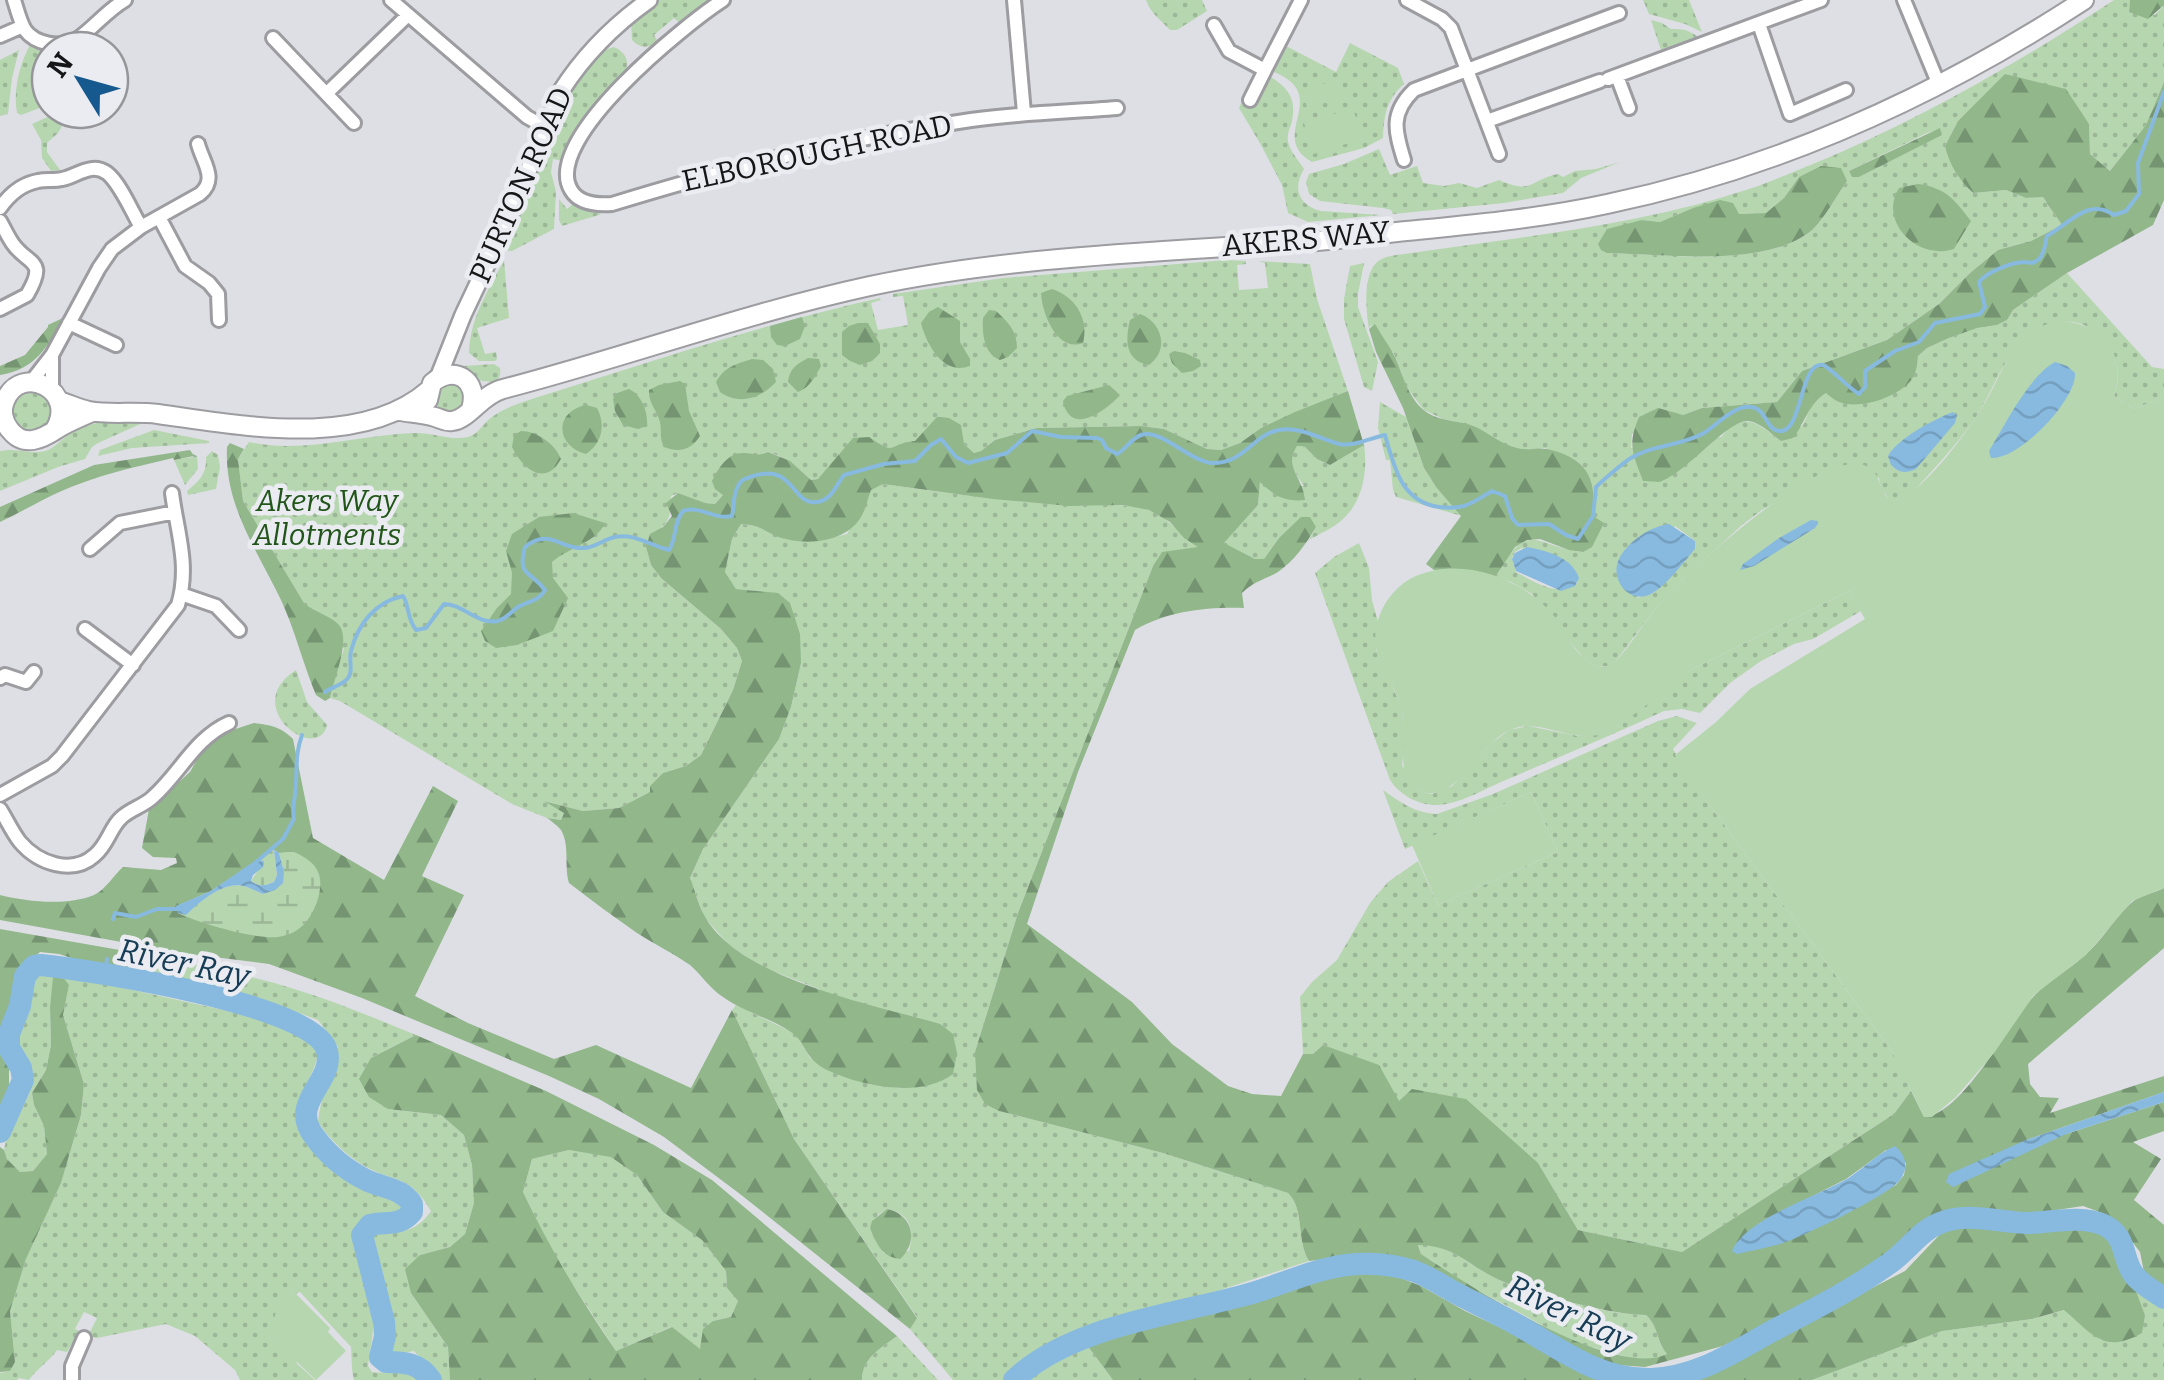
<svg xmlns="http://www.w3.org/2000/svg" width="2164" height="1380" viewBox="0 0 2164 1380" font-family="Bitter,serif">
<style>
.grass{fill:url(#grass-dots);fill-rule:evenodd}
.forest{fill:url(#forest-firs);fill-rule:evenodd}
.wetland{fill:url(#wetland-marsh)}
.park{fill:#b6d6b0}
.water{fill:url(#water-waves)}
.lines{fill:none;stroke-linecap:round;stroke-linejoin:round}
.stream{stroke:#88badf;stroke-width:4}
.river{stroke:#88badf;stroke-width:22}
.minor-casing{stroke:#9c9ca1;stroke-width:18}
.tertiary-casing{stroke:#9c9ca1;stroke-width:20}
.secondary-casing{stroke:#9c9ca1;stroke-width:22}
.minor{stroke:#fff;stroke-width:12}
.tertiary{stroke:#fff;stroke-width:15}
.secondary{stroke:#fff;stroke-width:18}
.labels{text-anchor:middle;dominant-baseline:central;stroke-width:9;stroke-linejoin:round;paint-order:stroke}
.street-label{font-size:30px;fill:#161618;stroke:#ebecf1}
.park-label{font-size:30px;font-style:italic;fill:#22551a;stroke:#ebecf1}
.water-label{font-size:32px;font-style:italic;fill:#163c56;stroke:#ebecf1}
</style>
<defs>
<pattern id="grass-dots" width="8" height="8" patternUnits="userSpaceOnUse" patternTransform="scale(2.5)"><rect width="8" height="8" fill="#b6d6b0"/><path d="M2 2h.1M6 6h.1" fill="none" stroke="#9cb797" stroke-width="1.8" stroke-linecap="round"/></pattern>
<pattern id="forest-firs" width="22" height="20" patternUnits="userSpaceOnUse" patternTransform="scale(2.5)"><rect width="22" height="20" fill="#91b78b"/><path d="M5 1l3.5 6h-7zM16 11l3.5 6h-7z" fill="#759471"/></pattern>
<pattern id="wetland-marsh" width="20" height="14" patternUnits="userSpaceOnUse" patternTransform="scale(2.5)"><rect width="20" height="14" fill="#b6d6b0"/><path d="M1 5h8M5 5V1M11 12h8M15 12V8" fill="none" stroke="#9cb797"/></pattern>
<pattern id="water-waves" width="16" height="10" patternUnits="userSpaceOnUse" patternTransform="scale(2.5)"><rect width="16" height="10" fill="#88badf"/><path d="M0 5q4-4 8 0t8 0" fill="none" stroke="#759fbf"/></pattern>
</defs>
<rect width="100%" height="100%" fill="#dedfe4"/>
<path class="grass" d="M658 0H717L681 24 674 18 654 35 658 42C649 48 640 49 632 40L631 22Z
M1146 0H1202L1207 11 1177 30H1170C1161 20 1151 14 1146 0Z
M1643 0H1689L1702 32 1685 24 1649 14Z
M2114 0H2130L2129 12 2155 15 2164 5V82L2146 125 2110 171 2090 154 2089 124 2006 74 1958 121 1945 146 1972 193 2006 190 2026 198 2043 197 2062 225 2031 241 1998 250 1970 273 1939 304 1887 340 1802 371 1777 402 1702 408 1632 434 1631 448 1721 437C1744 409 1758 424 1781 441L1803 425 1814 400 1826 393 1915 373 1918 356 1927 348 1949 338 1976 328 1997 325 2007 320 2013 310 2067 273 2152 367 2164 369V396L2135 409 2114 396C2120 379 2120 359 2107 346 2094 330 2084 320 2062 322 2010 326 2000 382 1974 420 1955 447 1932 471 1909 496L1899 500C1885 498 1881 492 1879 478L1823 474 1762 510 1742 525 1681 581 1659 604 1612 666 1597 667 1585 660 1532 594 1511 582 1495 577C1530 517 1532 546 1583 552L1593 516 1595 494 1578 462 1545 448 1523 450 1500 443 1474 426 1443 419 1424 410 1407 388 1394 354 1371 325 1369 329C1366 312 1362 270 1380 260 1386 256 1397 255 1404 254 1519 237 1638 226 1749 189 1771 182 1792 172 1813 164 1920 120 2018 63 2114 0ZM1940 129 1941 135 1859 177H1852L1849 171 1927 133ZM1799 177 1847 181C1836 196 1825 219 1811 231 1764 268 1664 254 1607 253L1642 220 1660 222 1693 208 1739 214 1766 213 1784 198ZM1675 526 1695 541V549L1653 593 1637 598ZM1522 548 1578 582C1561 599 1534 582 1516 572L1512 558 1515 552Z
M1651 20 1662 23 1671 29C1683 29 1687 29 1698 37L1661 50Z
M1350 43 1398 68 1404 84C1386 100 1384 116 1383 138L1364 148 1312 162C1266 136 1333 96 1274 72L1286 46 1336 72Z
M30 45 49 51 50 104 21 115 17 113C13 91 19 65 30 45Z
M614 47C627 53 630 62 624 75L575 135 563 161 553 159 551 172 556 192 554 229 512 251H503C520 211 571 53 614 47Z
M19 50 12 78 8 114 0 116V60Z
M1271 77C1291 90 1297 101 1291 125 1289 129 1287 136 1288 141 1289 150 1299 161 1304 169 1292 189 1299 205 1321 211L1381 215 1308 222 1288 213 1282 185 1261 145 1239 108 1243 99 1256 105Z
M63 110 66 119 58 133 47 143V152L60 170 51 171 42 158 41 140 32 124Z
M1379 149 1390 175 1417 166 1423 183 1444 186 1459 183 1477 188 1499 180C1533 195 1529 180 1558 174L1563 177 1575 171 1596 169 1620 162 1581 178 1563 193 1504 203 1393 214 1391 210 1383 208 1320 201 1309 194 1306 182 1309 174 1344 164Z
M559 199 567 209 574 203 585 210 602 214 562 226 559 220Z
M504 260 509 318 477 328 485 354 496 352 497 359 495 361H479L469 353C470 318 488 291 504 260Z
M1227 260 1246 261V264L1237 265 1239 290 1268 288 1265 263 1258 261 1310 264 1317 299 1348 391 1261 428 1240 443 1221 450 1207 449 1164 429 1141 426 1037 428 995 440 981 451 974 453 964 444 921 435 915 442C905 442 901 446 892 449 868 457 837 461 819 479L811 480C797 468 786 457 768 452 749 460 745 448 725 461L723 495 715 504 704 503 678 493 671 496C672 529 661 522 646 547L651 565 661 578 721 629 737 648 742 661 733 690 701 755 686 766 663 773 650 792 619 808 583 811 545 801 564 812 561 820 547 818 512 804 340 701 330 698 337 669 344 649 304 603 243 501 238 459 249 442C302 454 359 435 413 433 431 432 451 441 468 437 479 434 483 423 492 417 504 408 520 403 535 398 649 362 763 324 880 298L881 300 871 303 878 330 908 325 903 296 893 297V294L1003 278Z
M1364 263 1358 294V307L1378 362 1372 391 1364 387 1344 319V299L1350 266Z
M494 364 500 368C501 374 500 379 494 382 481 382 469 379 464 366Z
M436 399a14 14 0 1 1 28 0a14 14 0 1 1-28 0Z
M13 412a19 19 0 1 1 38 0a19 19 0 1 1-38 0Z
M1380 402 1406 417 1424 468 1436 487 1462 516 1396 497 1393 490 1390 460H1386L1378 428Z
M104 421H147L98 443 92 447 85 459 58 467 0 491V451C16 447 32 456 48 450 55 447 61 440 67 436 79 428 91 424 104 421Z
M154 430 209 441V443L132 448 98 456 100 450Z
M1364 445C1368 470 1363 501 1343 519 1334 528 1319 534 1309 540L1316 527 1279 538 1264 559H1255L1223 544 1258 505 1260 481 1304 486C1295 473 1285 460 1297 446H1304L1317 459 1330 465Z
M212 451 218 455 220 467 216 489 188 495 187 491C199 481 207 474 206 457Z
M193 454 197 456 198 469 185 485 174 460 193 457Z
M883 484C944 493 1006 501 1067 505 1094 507 1125 501 1151 511 1171 519 1181 537 1200 547L1153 566 1018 913 975 1052 999 1111 1163 1153 1288 1193C1305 1209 1296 1240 1309 1261L1196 1298 1116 1320 1072 1337 1008 1380H953L910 1329 917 1317 794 1139 732 1010 736 1005 796 1034 810 1058 868 1084 899 1088 928 1085 945 1079 819 989 760 966 729 945 704 917 690 878 703 849 779 739 791 707 801 663 755 591 736 589 725 572 732 539 741 524C764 525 770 536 788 539 809 543 828 539 847 534L871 489ZM887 1209C911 1213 914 1230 909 1251L884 1253 870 1228 878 1215Z
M1359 543 1369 568 1372 600 1378 622 1376 650 1402 708 1405 743 1402 765 1416 789 1426 793 1432 794 1452 786 1492 743 1509 730 1528 726 1578 736H1590L1618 725 1670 683 1693 669 1849 591 1861 611 1813 639 1794 644 1761 661 1730 683 1700 713 1682 709 1664 711C1612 735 1560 757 1508 779 1486 788 1459 805 1436 805 1418 805 1400 795 1390 780L1315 573 1334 557Z
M296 670 307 702 327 725C318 765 238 707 296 670Z
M1677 716 1697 723 1673 749 1708 803 1891 1050 1905 1074 1911 1091 1894 1114 1682 1252 1578 1230 1538 1163 1399 1101 1343 1054 1323 1045 1313 1054H1303L1300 997 1312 982 1337 960 1370 903 1388 882 1418 861 1438 905 1558 852 1531 792 1405 849 1383 790C1400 802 1415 813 1437 814L1493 794 1658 721Z
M153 956C199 966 246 974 291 988 334 1001 375 1018 416 1035L371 1058 388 1109 441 1115 464 1135 472 1165 474 1203 465 1234 450 1247 420 1255 411 1293 448 1347 450 1380H439L428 1365 414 1351 391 1355C398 1316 382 1275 370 1238L375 1232C399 1234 417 1232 431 1211 408 1171 391 1184 358 1162 343 1152 328 1137 318 1122 320 1096 332 1073 338 1047L318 1020 272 1003 148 972 150 959Z
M39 972 56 973 255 1017 315 1042C323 1059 309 1076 303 1092 281 1147 363 1186 402 1202V1212L398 1215 365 1218C343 1244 371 1286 373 1318 374 1333 370 1350 368 1366L372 1372C390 1374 405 1370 420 1380H354C351 1368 352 1358 351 1347L300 1292 296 1294 291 1289 269 1338 315 1380H240L235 1370 195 1336 166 1324 97 1338 88 1336 97 1318 84 1312 75 1329 79 1331 67 1352 57 1350C49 1362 37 1368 29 1380L19 1378 17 1380H0V1373L10 1371 15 1362 10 1311 26 1259 61 1183 81 1115 84 1084 63 1015 69 985 54 977 50 1007 51 1045 46 1070 32 1093 34 1105 44 1126 47 1154 33 1171 20 1172 7 1159 4 1150 8 1129 23 1107 30 1092V1077L20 1059 19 1037 29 1012 33 977Z
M569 1150 611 1156 637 1175 663 1212 702 1240 726 1271 727 1288 738 1301 731 1317 713 1321 700 1350 671 1327 616 1351 553 1254 523 1192 532 1159Z
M1418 1244C1454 1246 1466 1263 1495 1278 1519 1290 1544 1295 1569 1302 1598 1309 1616 1314 1646 1315 1659 1327 1656 1341 1667 1354L1658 1359 1638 1360 1573 1342 1463 1282 1421 1254Z
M2136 1291 2164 1306V1380H1812L1942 1331 2032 1319 2065 1310 2100 1340 2145 1315Z
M897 1336 938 1380H862C862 1358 881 1348 897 1336Z
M1087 1345 1113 1380H1020L1060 1356Z"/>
<path class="forest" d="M2130 0H2164V5L2148 19 2129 12Z
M2005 74 2066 89 2089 124 2090 154 2110 171 2146 125 2164 82V200L2153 225 2067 273 2013 310 2007 320 1997 325 1977 328 1949 338 1927 348 1918 356C1917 364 1917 372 1912 379 1899 397 1860 410 1839 402 1834 400 1830 396 1826 393 1809 403 1805 423 1793 438L1781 441C1771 434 1760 422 1748 421 1727 420 1686 474 1659 482 1657 482 1645 481 1643 481 1633 454 1627 445 1639 417L1658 408 1683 415 1702 408 1777 402 1802 371 1887 340 1939 304 1970 273 1998 250 2031 241 2062 225 2043 197 2026 198 2006 190 1973 193C1958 178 1950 166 1945 146L1958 121Z
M1940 128 1942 135 1859 177H1852L1849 171Z
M1821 166 1841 168 1847 181C1837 195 1824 220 1811 231 1764 268 1665 254 1607 253L1601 250 1598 244 1607 229 1642 220 1660 222 1693 208 1720 200 1733 203 1739 214 1766 213 1784 198 1799 177Z
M1918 184C1946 188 1954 199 1971 221L1954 249C1949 250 1943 252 1938 251 1907 250 1881 216 1899 188Z
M1052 289C1076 297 1089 319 1083 343 1057 353 1042 313 1041 293Z
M938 307 960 321V342L970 359V366C943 376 927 345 921 323L929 312Z
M989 310 996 311C1008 322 1017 331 1017 348L1008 357 1000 360C984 354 982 334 983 318Z
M1140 314C1162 322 1170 350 1149 365 1125 361 1125 340 1130 320Z
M65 317C47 346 37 369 0 375V366L25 355 48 327V325Z
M802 317 805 326 800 339 785 346 777 345 771 337 770 326Z
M858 323H868L880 344V353L872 361 860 365 850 361 842 355V332L849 326Z
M1375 324C1381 335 1389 345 1395 357 1403 375 1408 398 1425 411 1439 422 1460 420 1476 427 1490 434 1501 444 1517 448 1527 451 1537 447 1547 449 1587 458 1597 478 1593 516L1604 523 1592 547 1583 552 1569 550 1540 539 1527 540 1515 547 1495 577C1474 571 1456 568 1434 570L1426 564 1461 516 1436 487 1424 468 1403 408 1376 352 1369 329Z
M1174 351 1185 353 1200 360 1201 366 1193 371 1182 373 1172 363 1169 354Z
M808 358 819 359 821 366C815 377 810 387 798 392L788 382C790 368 796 365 808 358Z
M752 359 763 360 773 369 776 382C761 398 740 406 720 392L716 382C724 367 736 364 752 359Z
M680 381 685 384 689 411 700 436C691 450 680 453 664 447 659 437 662 432 660 422 657 410 648 403 649 390L659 385Z
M1109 385 1120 395C1106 411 1070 437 1063 401L1067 396Z
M629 389C642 395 648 412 647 426L638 429 623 425 615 411 613 399 617 393Z
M1348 391 1364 445 1330 465 1317 459 1304 446H1297C1283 467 1303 477 1305 500 1284 502 1275 496 1260 482L1258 505 1224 543 1255 559H1264L1279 538 1301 517H1310L1316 527C1306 544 1294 561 1278 572 1266 579 1252 582 1242 593L1244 608C1206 607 1168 611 1135 630L1078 772 1027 924 1132 1002 1172 1044 1228 1086 1252 1094 1281 1096 1303 1054H1313L1323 1045 1379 1065 1399 1101 1412 1089 1466 1099 1538 1163 1578 1230 1682 1252 1894 1114 1911 1091 1924 1117C1964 1114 2009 1021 2036 994 2050 979 2069 970 2084 956 2102 941 2114 918 2130 904 2139 895 2153 894 2164 888V948L2028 1064 2030 1084 2040 1097 2059 1098 2050 1113 2164 1076V1092L2026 1140 2066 1134 2164 1102V1131L2133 1142 2161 1159 2134 1200 2164 1225V1289L2153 1283 2144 1272 2140 1252 2124 1231 2105 1214 2083 1206 2018 1216 1969 1209 1939 1223 1892 1261 1723 1346 1645 1367 1617 1365 1570 1348 1464 1288 1394 1259 1360 1255 1309 1261C1296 1240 1305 1209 1288 1193L1163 1153 999 1111 985 1104 977 1090 975 1052 1018 913 1153 566 1162 552 1198 547 1184 538 1170 522 1149 510 1123 505 1069 506 993 499 883 484 871 490C868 497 867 505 863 513 851 540 813 546 786 539 767 535 764 525 741 524L732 539 725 572 736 589 778 593 790 603 800 634 801 663 791 707 779 739 703 849 690 878C695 890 698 904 704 915 738 979 874 1005 940 1024L953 1034 957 1053 953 1074C920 1099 861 1086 827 1070 804 1059 806 1042 791 1032 770 1018 744 1012 723 997 709 988 702 975 690 965 673 953 654 944 637 933 614 917 591 900 569 883 564 867 570 845 561 830 560 828 549 819 547 818L561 820 564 813 544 801 583 811 619 808 650 792V786L663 773 686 766 701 755 733 690 742 661 737 648 721 629 661 578 651 565 646 547 650 534 663 527 672 516 666 503 678 493 705 503 715 504 723 495 715 489 712 481C718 469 727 453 743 453 754 453 756 457 768 452L790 461 811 480 818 479 853 438 869 437C898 457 886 444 915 441L937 417 949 418 961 425 964 444 974 453 981 451 995 440 1037 428 1141 426 1164 429 1207 449 1221 450 1240 443 1261 428 1295 412ZM1886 1150 1906 1163 1904 1175 1896 1185 1758 1224 1846 1179ZM1418 1245C1453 1245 1467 1264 1495 1278 1520 1290 1543 1295 1569 1302 1597 1308 1617 1314 1646 1315 1659 1327 1656 1341 1667 1354 1614 1380 1468 1285 1421 1254Z
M586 405 597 408C606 425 602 443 586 454 556 446 553 412 586 405Z
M521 431C537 431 555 444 561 459 545 488 522 468 512 447L514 435Z
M230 443 244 449 238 459 243 501 304 603C314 612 331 616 339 625 351 639 334 679 330 698L325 701 316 695C303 664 295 630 281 600 257 550 224 505 227 447Z
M190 450 194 456 174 460 173 458C134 467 94 476 57 493 38 502 19 513 0 522V507L94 465Z
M573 513 605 523C597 542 568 548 552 562L553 578 568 598 553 631 517 645 496 648 485 641 481 631 497 608 511 594 512 573 506 551 512 534 539 517Z
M254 723C271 725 281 727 293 739L313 838 384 880 433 786 458 801 422 876 464 895 415 996 468 1023 554 1059 596 1045 691 1088 732 1010 794 1139 917 1318 910 1329 740 1194 664 1137 599 1099 549 1076 362 998 269 964 182 953 0 920V895C28 902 67 906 94 895 105 890 114 875 123 867L161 870 177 863 176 858 153 857 142 848 149 809 190 772 204 747 220 734ZM271 848 279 853 294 852 261 936 218 927 178 913 177 906 211 891 258 860Z
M0 929 131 952 144 962 129 983 112 982 93 965 59 954 40 952 30 961 17 1001 0 1034Z
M62 976 69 985 63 1015 84 1084 81 1115 61 1183 26 1259 10 1311 15 1362 10 1371 0 1372V1147L4 1150 7 1159 20 1172 33 1171 47 1154 44 1126 34 1105 32 1093 46 1070 51 1045 50 1007 53 977Z
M416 1035 546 1091 654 1145 712 1180 897 1336C881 1348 862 1358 862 1380H450L448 1347 411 1293 405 1269 420 1255 450 1247 465 1234 474 1203 472 1165 464 1135 441 1115 388 1109 369 1097 359 1079 371 1058ZM569 1150 611 1157 637 1175 663 1212 702 1240 726 1271 727 1288 738 1301 731 1317 713 1321 703 1329 700 1349 672 1327 616 1351C580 1299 550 1249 523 1192L532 1159Z
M0 1036 9 1068V1096L0 1118Z
M887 1209C913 1214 919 1242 900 1259 882 1257 876 1243 870 1228L872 1221Z
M1969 1222 2016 1231 2082 1225 2100 1230 2114 1242 2136 1291 2145 1315 2142 1333C2103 1355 2093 1334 2064 1310L2032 1319 1942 1331 1812 1380H1687L1713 1370 1905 1271 1946 1228Z
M1365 1272 1396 1276 1421 1286 1465 1311 1611 1380H1113L1087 1345C1146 1325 1205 1307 1266 1292 1299 1284 1332 1275 1365 1272Z"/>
<path class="wetland" d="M270 848 274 850 277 875 274 882C265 886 259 887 251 881L264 861 258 860Z
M294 852C319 863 325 876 317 902 310 920 300 934 278 937 257 940 198 923 178 913L186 914C201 901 225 879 247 887 253 889 257 892 263 894L284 872 279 853Z"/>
<path class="park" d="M1334 81 1339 99 1307 108 1303 89Z
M1353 108 1362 139 1313 154 1304 123Z
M2059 321C2102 322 2128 354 2114 396L2135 409 2164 396V888L2132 901 2086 955 2034 995 1994 1053 1956 1097 1932 1117H1924L1891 1050 1708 803 1675 755 1716 722 1750 689 1865 619 1849 591 1693 669C1668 685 1619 733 1592 736 1565 739 1537 718 1510 730 1481 742 1455 806 1420 791 1392 779 1409 734 1401 707 1396 690 1385 675 1379 659 1367 627 1386 589 1416 576 1462 556 1523 578 1554 616 1565 629 1571 648 1585 659 1594 667 1601 669 1612 665 1630 647 1643 624 1659 604 1687 571 1824 446 1866 466 1880 472 1878 485 1886 496L1899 500C1928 486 1971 428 1987 399 1999 379 2007 353 2024 337 2034 328 2046 324 2059 321Z
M1531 792 1558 852 1438 905 1412 845Z
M291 1289 330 1328 328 1332 346 1351 316 1380 297 1362 295 1364 269 1338 279 1301Z"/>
<path class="water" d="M2055 362 2067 366 2075 373C2077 400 2018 461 1991 458L1989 451C2005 425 2029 376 2055 362Z
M1953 412 1957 415 1955 423 1916 469C1905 474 1899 473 1891 465L1888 456C1897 439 1934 419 1953 412Z
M1811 520 1818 521V524L1815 528 1754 566 1740 570 1743 564 1779 538Z
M1669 524 1695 541V549C1684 562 1666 586 1651 594 1630 605 1609 580 1619 559 1627 542 1651 526 1669 524Z
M1527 547C1547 551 1572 557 1579 578L1575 586 1561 591 1516 571 1512 559 1515 553Z
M274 850 279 853 284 872 283 883 275 890 263 894C257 892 253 889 247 887 225 879 201 901 186 915L178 913 176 906 211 891 256 860 264 861 263 867 253 875 251 881C259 887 265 886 274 882L277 875Z
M2164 1092V1102L2066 1134 1953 1187 1946 1182 1949 1174 2026 1140Z
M1895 1146C1906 1155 1909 1168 1900 1180 1889 1195 1804 1236 1783 1243 1768 1248 1753 1250 1737 1254L1732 1251C1746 1218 1820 1196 1850 1177 1865 1167 1878 1153 1895 1146Z"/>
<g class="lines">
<path class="stream" d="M325 692C332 687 347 684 350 674 352 668 349 658 351 651 358 624 375 602 403 596 410 607 406 617 416 630L426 628 444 604C463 604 477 625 498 621 506 619 512 611 518 607 529 601 539 601 545 590 530 570 517 577 525 547 550 527 560 550 585 548 596 547 604 539 615 537 635 533 651 546 669 550 677 538 673 523 683 511 700 505 714 520 732 516 734 507 733 494 738 486 742 479 743 480 750 477 795 461 791 506 817 502 832 500 836 485 844 475L884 464 915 461 931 445 941 439 956 457 968 463 1007 453 1032 431 1061 437 1097 438 1102 440 1106 448 1117 454C1126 449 1132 438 1141 435 1160 428 1190 461 1211 463 1245 464 1252 435 1279 430 1300 426 1320 439 1339 444 1353 447 1371 438 1385 435 1394 466 1401 502 1439 507 1447 508 1456 508 1464 506 1474 503 1483 496 1492 491L1505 496 1512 518 1518 525 1549 524 1566 535 1578 539 1593 516 1596 487C1602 481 1624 462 1631 458 1654 444 1682 446 1704 433 1717 425 1734 405 1751 407 1766 408 1766 430 1779 431 1803 434 1799 361 1823 365 1828 366 1850 389 1859 394L1865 387V371L1895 351 1919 342 1935 323 1980 314 1985 307 1979 282C1987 272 2010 263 2023 262 2031 262 2032 265 2039 259 2045 253 2045 243 2047 236 2069 224 2088 197 2114 215L2126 211 2139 194 2138 163 2164 92
M255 863 283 839 294 819C292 809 294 804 295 794 298 772 294 757 302 735
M113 919 115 913 136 917 157 909H180
M105 974 107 959"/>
<path class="river" d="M0 1132 23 1080 21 1068 9 1048V1034L20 1006 25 976 34 966 41 965C88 970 316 1004 327 1051 335 1082 288 1102 314 1136 327 1154 346 1170 366 1180 383 1188 402 1188 412 1204V1212C400 1227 386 1221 370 1225L362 1235 384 1322 385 1336 380 1357 386 1362C405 1362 420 1363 431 1380
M1014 1380C1070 1326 1173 1315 1245 1295 1279 1286 1313 1269 1347 1265 1370 1262 1392 1264 1414 1271 1428 1276 1441 1285 1454 1292 1476 1304 1499 1314 1521 1327 1563 1351 1600 1380 1651 1379 1699 1377 1735 1351 1776 1329 1814 1309 1852 1290 1887 1265 1906 1253 1919 1231 1940 1223 1968 1211 2000 1223 2029 1223 2053 1222 2082 1215 2104 1225 2128 1237 2121 1258 2134 1275 2142 1285 2154 1291 2164 1298"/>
<g class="minor-casing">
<path id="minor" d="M14 0C17 9 20 22 25 30 35 44 61 49 76 40 93 29 106 11 125 0
M391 0 527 117 545 127
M723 0C686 24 541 140 571 190 579 204 598 205 612 204 733 167 846 138 971 120 1020 113 1068 112 1117 108
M1014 0 1024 113
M1407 0 1442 19 1451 28 1499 154
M1904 0 1939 85
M1759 24 1790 114 1846 90
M1214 25 1229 51 1265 70 1301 0
M0 36 23 26
M273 38 354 123
M1617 76 1629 108
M1608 79 1821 0
M327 93 408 15
M1250 100 1265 70
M1487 121 1600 81
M1404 160C1395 131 1390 113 1414 90L1619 13
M0 208C9 195 22 184 38 181 46 179 54 181 62 179 77 176 91 162 107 173 120 183 132 212 141 227
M159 217 185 266 209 283 218 294 219 320
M0 221C4 228 8 237 13 244 29 266 48 259 27 295L0 309
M69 323 116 345
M52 355V390
M31 382 52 355 99 268 112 249 141 227 200 194C218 179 203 163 198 144
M90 549 120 523 175 512
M181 594 216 606 239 630
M85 629 133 665
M0 678 5 675 26 682 34 672
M0 795 52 766 62 756 178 605C190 566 177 532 172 493
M0 809C7 820 12 832 20 842 38 863 72 876 95 855 108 844 110 828 121 818 130 809 144 806 153 797 180 773 195 738 229 723
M72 1380V1366L84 1338"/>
</g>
<g class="tertiary-casing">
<path id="tertiary" d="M438 378 463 315 508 220 561 91C584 55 614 25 649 0"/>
</g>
<g class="secondary-casing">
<path id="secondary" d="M428 400 432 383C454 364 480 380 471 409
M59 401C69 404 79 409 89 411 109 415 136 411 158 414 240 425 360 450 429 390
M400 411C412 413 424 414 435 417 442 419 445 422 452 421 468 420 482 394 503 389 626 357 746 313 870 286 1017 255 1168 252 1318 241 1344 239 1371 235 1397 232 1467 225 1538 219 1607 204 1779 168 1937 96 2084 0
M54 431C80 390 20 362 5 401 1 410 3 422 10 430 24 448 42 439 57 429 68 422 81 417 92 412"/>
</g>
<use href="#minor" class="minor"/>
<use href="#tertiary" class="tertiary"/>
<use href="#secondary" class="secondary"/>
</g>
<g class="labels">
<g class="street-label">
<text transform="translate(817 153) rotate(-12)">ELBOROUGH ROAD</text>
<text transform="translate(521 185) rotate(-66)">PURTON ROAD</text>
<text transform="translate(1306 239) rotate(-5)">AKERS WAY</text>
</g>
<g class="park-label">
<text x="327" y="501">Akers Way<tspan x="327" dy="34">Allotments</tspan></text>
</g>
<g class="water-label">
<text transform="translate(184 963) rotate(12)">River Ray</text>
<text transform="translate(1569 1313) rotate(26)">River Ray</text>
</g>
</g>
<g transform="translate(80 80) rotate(307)"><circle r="48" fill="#ebecf1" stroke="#96969a" stroke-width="2.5"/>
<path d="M0-8L18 38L0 25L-18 38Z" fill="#16598e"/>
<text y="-15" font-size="28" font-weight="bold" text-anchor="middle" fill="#161618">N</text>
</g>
</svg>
